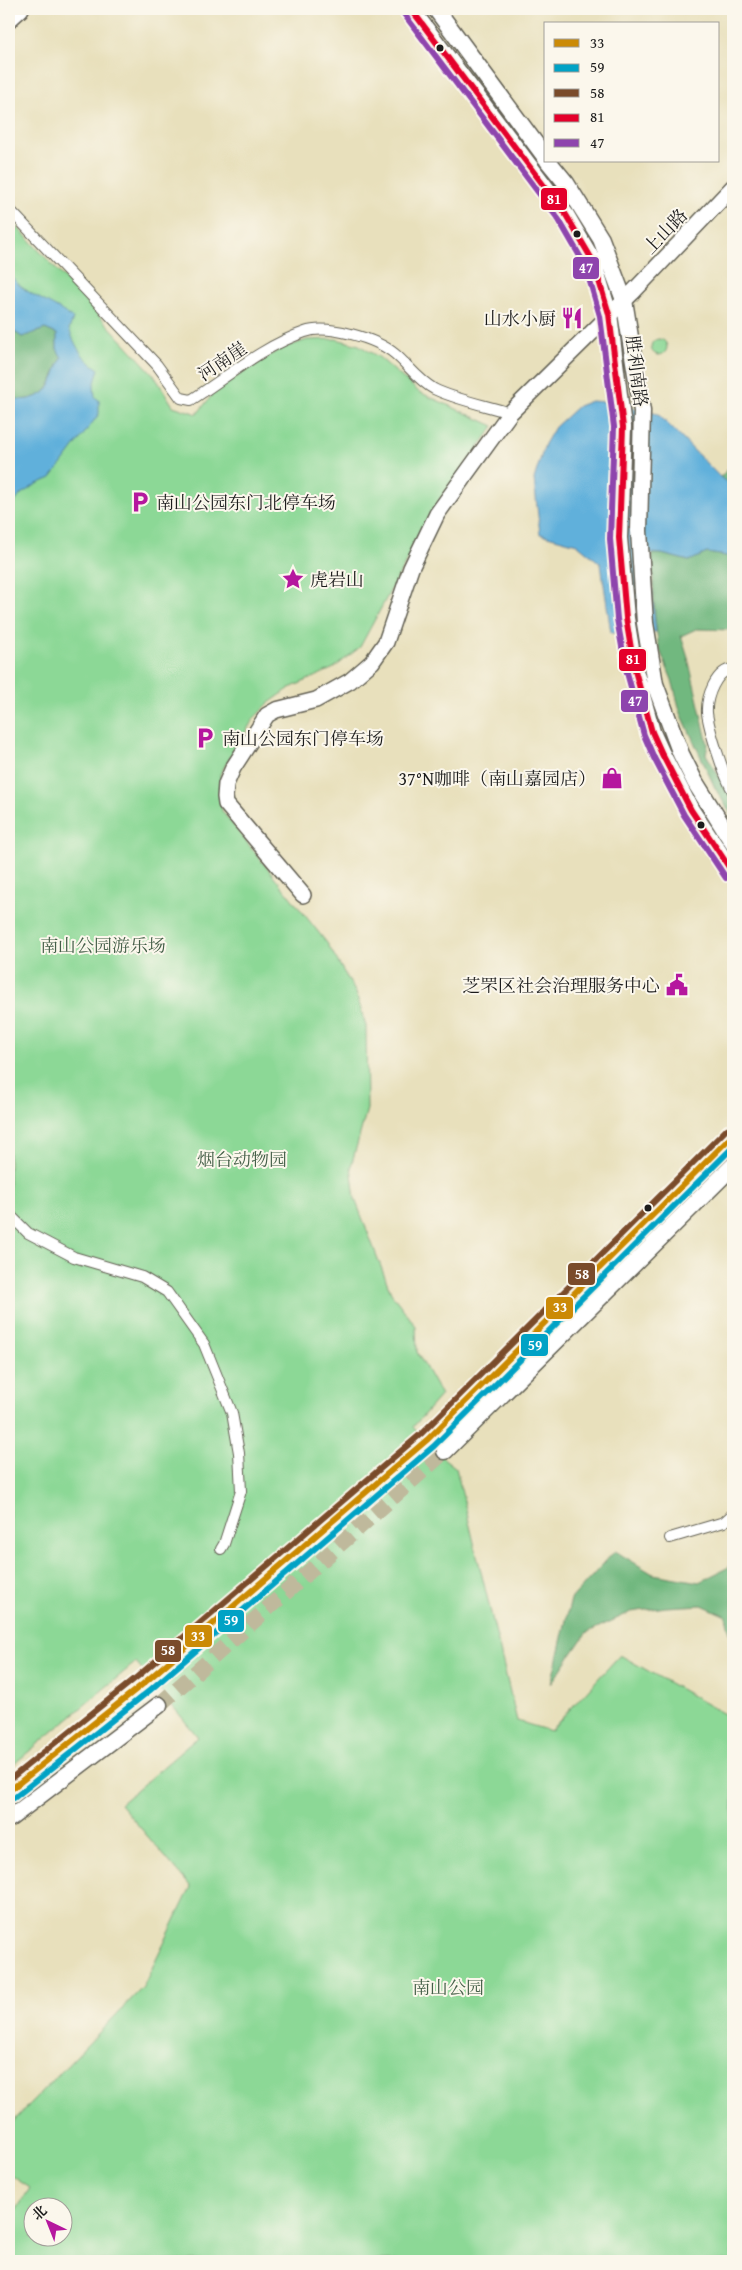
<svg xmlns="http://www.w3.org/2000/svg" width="742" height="2270" viewBox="0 0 742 2270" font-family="'Gentium Book Plus','Noto Serif SC',serif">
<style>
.green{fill:#8cd896;stroke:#547a59;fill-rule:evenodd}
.forest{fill:#71b87f;stroke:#466a4e}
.water{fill:#60b0db;stroke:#3e667c}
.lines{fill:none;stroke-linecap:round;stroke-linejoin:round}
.primary-tunnel{stroke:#bfb99c;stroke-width:16;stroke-dasharray:16 8;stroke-linecap:butt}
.street-casing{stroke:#636154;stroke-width:12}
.secondary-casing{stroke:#636154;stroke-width:18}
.primary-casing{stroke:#636154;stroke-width:19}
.street{stroke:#fff;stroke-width:10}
.secondary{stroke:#fff;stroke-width:15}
.primary{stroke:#fff;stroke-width:16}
.bus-1-casing{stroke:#fbf7ec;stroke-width:10}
.bus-2-casing{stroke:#fbf7ec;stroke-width:10}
.bus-3-casing{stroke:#fbf7ec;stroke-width:10}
.bus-4-casing{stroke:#fbf7ec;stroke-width:10}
.bus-5-casing{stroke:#fbf7ec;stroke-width:10}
.bus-1{stroke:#cb8a06;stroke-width:6}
.bus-2{stroke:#01a2c5;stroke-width:6}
.bus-3{stroke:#7a4b2a;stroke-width:6}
.bus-4{stroke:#e4002b;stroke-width:6}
.bus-5{stroke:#8e44ad;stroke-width:6}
.bus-dot{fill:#1c1c1c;stroke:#fbf7ec;stroke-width:2}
.labels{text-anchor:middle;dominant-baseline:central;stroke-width:4;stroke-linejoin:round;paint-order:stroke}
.street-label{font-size:18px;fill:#1c1c1c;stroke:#fbf7ec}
.poi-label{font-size:18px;fill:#1c1c1c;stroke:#fbf7ec;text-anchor:end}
.park-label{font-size:18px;fill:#435e47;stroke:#fbf7ec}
.line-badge{stroke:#fbf7ec;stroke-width:2}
.badge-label{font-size:14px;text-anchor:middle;font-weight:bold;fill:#fff}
</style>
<rect width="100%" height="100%" fill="#fbf7ec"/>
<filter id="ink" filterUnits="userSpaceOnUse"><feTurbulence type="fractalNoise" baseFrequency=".02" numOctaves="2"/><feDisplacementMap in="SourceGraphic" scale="10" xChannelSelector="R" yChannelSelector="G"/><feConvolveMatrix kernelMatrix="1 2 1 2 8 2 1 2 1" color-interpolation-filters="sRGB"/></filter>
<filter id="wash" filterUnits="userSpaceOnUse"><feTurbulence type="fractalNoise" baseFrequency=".0096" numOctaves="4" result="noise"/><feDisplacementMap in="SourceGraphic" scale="20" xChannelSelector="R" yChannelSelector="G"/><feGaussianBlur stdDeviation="1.12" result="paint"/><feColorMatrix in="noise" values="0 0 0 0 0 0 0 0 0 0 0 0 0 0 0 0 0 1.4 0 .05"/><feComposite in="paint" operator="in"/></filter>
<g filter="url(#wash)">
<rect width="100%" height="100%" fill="#e8e0bc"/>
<path class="green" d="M9 218 154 375 173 406 197 414 216 390 280 349 307 340 336 339 359 345 380 358 419 392 494 426 439 501 360 647 334 668 290 688 269 703 254 718 220 774 222 811 327 943 356 993 366 1026 367 1109 351 1166 355 1199 391 1293 416 1326 417 1352 441 1395 413 1427 432 1449 456 1468 517 1721 550 1731 620 1655 733 1719V2261H9V2222L30 2188 9 2174V2126L143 1987 191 1887 120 1804 198 1737 136 1662 14 1764 9 1758ZM32 2208H62V2238H32Z
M651 347a8 8 0 1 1 16 0a8 8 0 1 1-16 0Z"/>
<path class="forest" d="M9 328 22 337 45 329 57 334V349L62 358C49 378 56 393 28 399 21 400 14 400 9 395Z
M733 464V484L730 485 720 477Z
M707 553 733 557V630L696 629 681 636 688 658 708 745 706 754 733 800V818L715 788 680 711 672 680 659 648 655 621 652 554H662L688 561Z
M615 1551 653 1574 699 1582 733 1565V1647L726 1616 702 1605 666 1607 631 1612 586 1633 551 1684 571 1599Z"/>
<path class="water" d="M9 243C9 251 7 264 9 271 17 293 56 303 73 319L69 329C77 349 81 357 99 369L94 386 95 397 99 400V414L51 478 37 484 21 494 12 506 9 518V395C14 400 21 400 28 399 56 393 50 378 62 358L57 349V334L45 329 22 337 9 328Z
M591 401 606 402 658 414 720 477 730 485 733 484V557L707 553 689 561 662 554 648 553 656 632 611 633 601 564 577 544 540 534 534 479 545 444 555 427 578 406Z"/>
</g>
<g filter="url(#ink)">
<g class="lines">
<path class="primary-tunnel" d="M143 1684 428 1439
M159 1705 445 1451"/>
<g class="street-casing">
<path id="street" d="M9 209 157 365 181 398 191 400C227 377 263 346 305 332 327 324 376 338 395 354 408 365 418 380 434 389 454 399 488 406 510 413
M733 669C716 670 706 697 707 713 709 729 724 777 733 791
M9 1214 28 1233 74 1257 142 1277 167 1292 204 1344 232 1413 239 1453 241 1491 224 1544 221 1549
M670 1538 724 1522 733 1514"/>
</g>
<g class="secondary-casing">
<path id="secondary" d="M9 20 21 9
M303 895 226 804 225 797 226 784 233 768 267 715 276 710 316 700 350 681 372 662 386 642 411 568 437 514 510 413 632 293 733 187"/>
</g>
<g class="primary-casing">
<path id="primary" d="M411 9 540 180 566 215 593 261 609 314 623 427 619 538 626 618 634 667 652 732 662 754 691 810 733 873
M436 9 546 158
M548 161 566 183 601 239 624 300 642 411 639 531 645 623 655 684 681 754 695 782 733 843
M428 1439 733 1135
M445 1451 733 1166
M9 1791 143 1684
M9 1819 159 1705"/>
</g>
<use href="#street" class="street"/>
<use href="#secondary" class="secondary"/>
<use href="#primary" class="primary"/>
<g class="bus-1-casing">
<path id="bus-1" d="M9 1791 143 1684 428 1439 733 1135"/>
</g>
<g class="bus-2-casing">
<path id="bus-2" d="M14 1798 149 1691 434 1446 733 1147"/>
</g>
<g class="bus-3-casing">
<path id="bus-3" d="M9 1780 137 1677 422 1433 727 1129"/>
</g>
<g class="bus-4-casing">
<path id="bus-4" d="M411 9 566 215 593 261 609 314 623 427 619 538 626 618 634 667 652 732 662 754 691 810 733 873"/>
</g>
<g class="bus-5-casing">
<path id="bus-5" d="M404 14 559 220 585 265 600 316 614 427 610 539 617 619 626 669 644 735 654 758 684 815 726 878"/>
</g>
<use href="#bus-1" class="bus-1"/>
<use href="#bus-2" class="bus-2"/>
<use href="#bus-3" class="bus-3"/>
<use href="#bus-4" class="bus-4"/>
<use href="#bus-5" class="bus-5"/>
</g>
</g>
<defs>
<g id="restaurant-bare" transform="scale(1.725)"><path d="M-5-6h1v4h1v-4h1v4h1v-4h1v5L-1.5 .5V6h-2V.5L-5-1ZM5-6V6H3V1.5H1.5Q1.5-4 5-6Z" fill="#b5179e" stroke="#fbf7ec" stroke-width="2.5" paint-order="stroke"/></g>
<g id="parking-bare" transform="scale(1.725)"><path d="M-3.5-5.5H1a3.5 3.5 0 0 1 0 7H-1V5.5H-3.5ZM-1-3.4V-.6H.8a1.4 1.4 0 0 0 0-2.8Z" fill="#b5179e" stroke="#fbf7ec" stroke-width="2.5" paint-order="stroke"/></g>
<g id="sight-bare" transform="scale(1.725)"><path d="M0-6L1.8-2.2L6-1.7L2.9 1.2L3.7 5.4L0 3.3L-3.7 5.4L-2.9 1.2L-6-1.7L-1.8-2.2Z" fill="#b5179e" stroke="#fbf7ec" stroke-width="2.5" paint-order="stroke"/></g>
<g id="shop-bare" transform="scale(1.725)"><path d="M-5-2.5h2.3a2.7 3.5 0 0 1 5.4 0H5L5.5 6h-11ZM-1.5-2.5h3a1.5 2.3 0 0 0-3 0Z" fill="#b5179e" stroke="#fbf7ec" stroke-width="2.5" paint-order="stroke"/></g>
<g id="civic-bare" transform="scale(1.725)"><path d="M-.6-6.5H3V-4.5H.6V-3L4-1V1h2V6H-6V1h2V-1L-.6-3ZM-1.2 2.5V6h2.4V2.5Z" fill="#b5179e" stroke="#fbf7ec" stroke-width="2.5" paint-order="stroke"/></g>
</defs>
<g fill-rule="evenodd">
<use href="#restaurant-bare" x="572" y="318"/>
<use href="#parking-bare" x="140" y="502"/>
<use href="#sight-bare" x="293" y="579"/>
<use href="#parking-bare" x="205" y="738"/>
<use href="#shop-bare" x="612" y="778"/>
<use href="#civic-bare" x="677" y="985"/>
</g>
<g class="bus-dot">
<circle cx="440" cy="48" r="4.5"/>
<circle cx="577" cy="234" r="4.5"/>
<circle cx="701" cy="825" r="4.5"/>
<circle cx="648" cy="1208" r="4.5"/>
</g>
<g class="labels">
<g class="street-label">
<text transform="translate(665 231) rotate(-46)">上山路</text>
<text transform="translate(222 361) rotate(-34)">河南崖</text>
<text transform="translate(637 371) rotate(83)">胜利南路</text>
</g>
<g class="poi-label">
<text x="556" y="318">山水小厨</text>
<text x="156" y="502" text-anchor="start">南山公园东门北停车场</text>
<text x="310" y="579" text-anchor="start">虎岩山</text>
<text x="222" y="738" text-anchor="start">南山公园东门停车场</text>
<text x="596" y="778">37°N咖啡（南山嘉园店）</text>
<text x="660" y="985">芝罘区社会治理服务中心</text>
</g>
<g class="park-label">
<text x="103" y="945">南山公园游乐场</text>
<text x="242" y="1159">烟台动物园</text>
<text x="448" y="1987">南山公园</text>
</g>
</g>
<g class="line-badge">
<rect x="540" y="187" width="28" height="24" rx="5" fill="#e4002b"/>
<rect x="572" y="256" width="28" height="24" rx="5" fill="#8e44ad"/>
<rect x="618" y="648" width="29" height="24" rx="5" fill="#e4002b"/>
<rect x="620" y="689" width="29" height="24" rx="5" fill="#8e44ad"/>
<rect x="567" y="1262" width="29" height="24" rx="5" fill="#7a4b2a"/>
<rect x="545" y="1296" width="29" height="24" rx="5" fill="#cb8a06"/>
<rect x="520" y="1333" width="29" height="24" rx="5" fill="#01a2c5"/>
<rect x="217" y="1609" width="28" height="24" rx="5" fill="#01a2c5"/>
<rect x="184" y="1624" width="29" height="24" rx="5" fill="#cb8a06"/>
<rect x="154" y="1639" width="28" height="24" rx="5" fill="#7a4b2a"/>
</g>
<g class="badge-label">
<text x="554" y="204">81</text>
<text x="586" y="273">47</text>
<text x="633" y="664">81</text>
<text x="635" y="706">47</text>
<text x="582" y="1279">58</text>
<text x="560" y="1312">33</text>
<text x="535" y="1350">59</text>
<text x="231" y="1625">59</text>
<text x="198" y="1641">33</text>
<text x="168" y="1655">58</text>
</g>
<rect width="742" height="2270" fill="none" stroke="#fbf7ec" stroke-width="30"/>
<rect x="544" y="22" width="175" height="140" fill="#fbf7ec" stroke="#a29f99"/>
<rect x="554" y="39" width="25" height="8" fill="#cb8a06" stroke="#a29f99"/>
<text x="590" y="48" font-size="15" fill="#1c1c1c">33</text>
<rect x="554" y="64" width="25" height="8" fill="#01a2c5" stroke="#a29f99"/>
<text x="590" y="72" font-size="15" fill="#1c1c1c">59</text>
<rect x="554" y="89" width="25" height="8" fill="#7a4b2a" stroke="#a29f99"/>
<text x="590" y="98" font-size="15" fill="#1c1c1c">58</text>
<rect x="554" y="114" width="25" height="8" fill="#e4002b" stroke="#a29f99"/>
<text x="590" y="122" font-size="15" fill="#1c1c1c">81</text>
<rect x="554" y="139" width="25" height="8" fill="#8e44ad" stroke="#a29f99"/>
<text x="590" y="148" font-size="15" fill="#1c1c1c">47</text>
<g transform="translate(48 2222) rotate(317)"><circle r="24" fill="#fbf7ec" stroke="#a29f99"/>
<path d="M0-4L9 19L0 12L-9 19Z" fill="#b5179e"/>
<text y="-8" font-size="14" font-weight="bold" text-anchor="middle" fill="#1c1c1c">北</text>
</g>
</svg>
